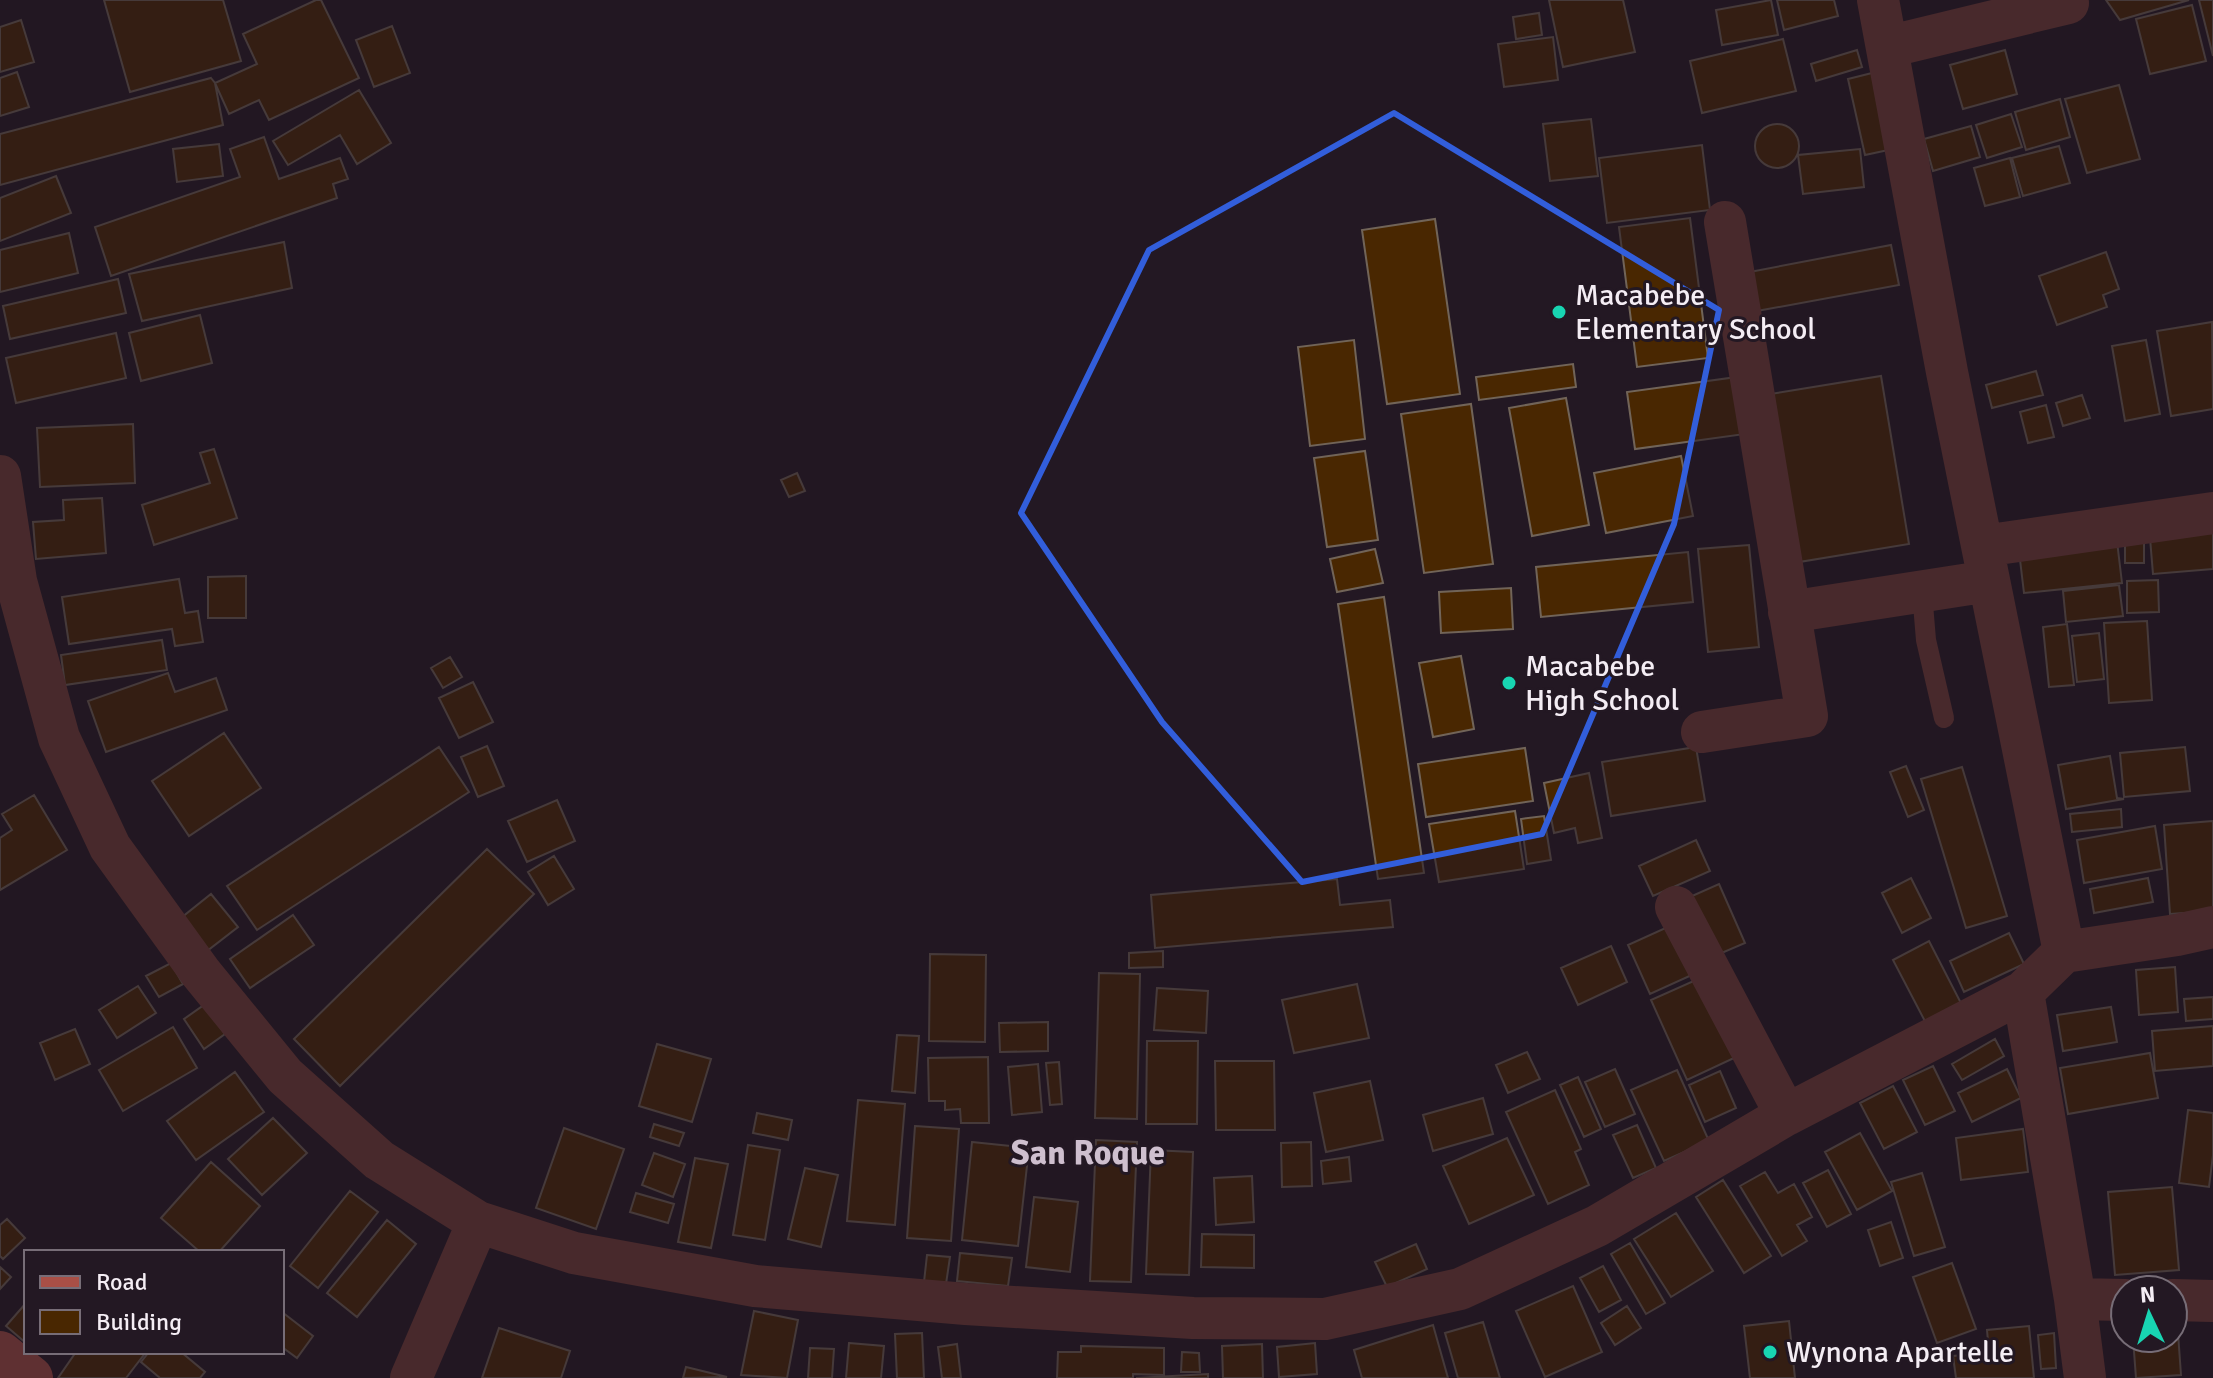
<svg xmlns="http://www.w3.org/2000/svg" width="2213" height="1378" viewBox="0 0 2213 1378" font-family="Signika,sans-serif">
<style>
.building{fill:#492701;stroke:#716458;stroke-width:2}
.lines{fill:none;stroke-linecap:round;stroke-linejoin:round}
.lane{stroke:#773f38;stroke-width:20}
.street{stroke:#773f38;stroke-width:42}
.secondary{stroke:#a94f46;stroke-width:44}
.marked{fill:none;stroke:#325edb;stroke-width:6;stroke-linejoin:round}
.poi-dot{fill:#18d5b2;stroke:#231823;stroke-width:3}
.labels{text-anchor:middle;dominant-baseline:central;stroke-width:6;stroke-linejoin:round;paint-order:stroke}
.poi-label{font-size:30px;fill:#f4edf4;stroke:#231823;text-anchor:start}
.quarter-label{font-size:34px;font-weight:bold;fill:#cebfce;stroke:#231823}
</style>
<rect width="100%" height="100%" fill="#231823"/>
<path class="building" d="M104 0H223L241 61 130 92Z
M316 0H321L359 78 269 120 259 100 229 114 215 83 257 64 243 34Z
M1549 0H1623L1635 52 1563 67Z
M1771 0 1778 35 1722 45 1716 10Z
M1777 0H1834L1838 16 1784 30Z
M2106 0H2189L2120 20Z
M2199 0H2213V56Z
M2192 5 2206 61 2150 74 2136 19Z
M1539 13 1542 35 1516 39 1513 17Z
M21 20 34 62 0 72V27Z
M392 26 410 73 374 87 356 40Z
M1553 37 1558 80 1504 87 1498 44Z
M1783 39 1796 91 1702 113 1690 61Z
M1857 50 1862 67 1816 81 1811 64Z
M2005 50 2017 94 1963 109 1950 65Z
M17 72 29 107 0 116V78Z
M1876 72 1893 149 1865 155 1848 79Z
M211 78 215 83 223 125 0 185V134Z
M2119 85 2140 159 2087 173 2065 99Z
M359 90 391 143 357 164 340 135 288 165 273 141Z
M2060 99 2070 137 2026 150 2015 112Z
M2011 114 2022 147 1987 158 1976 125Z
M1591 119 1598 176 1550 181 1543 124Z
M1755 146a22 22 0 1 1 44 0a22 22 0 1 1-44 0Z
M1971 126 1980 157 1933 171 1924 139Z
M264 137 279 179 340 158 348 179 333 184 337 198 111 276 95 227 240 177 230 149Z
M219 144 223 176 177 182 173 149Z
M1702 145 1710 210 1607 223 1599 158Z
M2059 146 2070 183 2023 196 2012 158Z
M1860 149 1864 187 1803 194 1798 155Z
M2010 158 2020 197 1985 206 1974 168Z
M56 176 71 213 0 241V198Z
M1690 218 1708 358 1637 367 1619 227Z
M1435 219 1460 394 1387 404 1362 230Z
M69 233 78 273 0 292V250Z
M284 242 292 288 142 321 129 274Z
M1891 245 1899 285 1746 313 1739 274Z
M2106 252 2119 289 2103 295 2107 307 2057 325 2039 276Z
M118 279 126 313 10 339 3 306Z
M200 315 212 363 141 381 129 333Z
M2212 322 2213 409 2171 416 2157 331Z
M116 333 126 378 16 403 6 358Z
M1354 340 1365 439 1310 446 1298 347Z
M2146 340 2160 414 2125 421 2112 346Z
M1573 364 1576 387 1479 400 1476 377Z
M2036 371 2043 395 1992 408 1986 385Z
M1881 376 1909 544 1793 563 1764 395Z
M1737 377 1745 434 1635 449 1627 392Z
M2082 395 2090 418 2063 426 2056 403Z
M1566 398 1589 525 1532 536 1509 408Z
M1471 404 1493 564 1424 573 1401 414Z
M2046 405 2054 437 2028 443 2020 412Z
M133 424 135 483 40 487 37 428Z
M214 449 237 518 154 545 142 505 210 483 200 453Z
M1365 451 1378 540 1327 547 1314 458Z
M1681 456 1693 516 1606 533 1594 473Z
M797 473 805 491 789 497 781 480Z
M102 498 106 553 36 559 33 522 64 520 63 500Z
M2213 521V569L2153 574 2149 526Z
M2125 532 2144 533V563H2125Z
M2116 533 2122 583 2024 593 2018 543Z
M1749 545 1759 647 1708 652 1698 549Z
M1375 549 1383 583 1337 592 1330 559Z
M1688 552 1693 602 1541 617 1536 567Z
M246 576V618H208V577Z
M179 579 185 613 198 611 203 642 175 646 172 629 69 644 62 597Z
M2158 580 2159 612 2127 613V581Z
M2119 585 2123 616 2066 622 2063 591Z
M1511 588 1513 629 1441 633 1439 592Z
M1384 597 1424 873 1378 879 1338 604Z
M2147 621 2152 700 2109 703 2104 623Z
M2067 624 2074 685 2049 687 2043 627Z
M2099 633 2104 679 2077 682 2072 636Z
M162 640 167 670 65 685 61 655Z
M1461 656 1474 729 1433 737 1419 663Z
M450 657 462 677 443 688 431 668Z
M168 673 175 692 216 678 227 710 106 752 88 701Z
M473 682 493 722 459 738 439 698Z
M224 733 261 788 189 836 152 781Z
M487 746 504 786 478 797 461 757Z
M439 747 469 792 257 930 227 886Z
M1696 747 1705 801 1611 816 1602 762Z
M2185 747 2190 791 2124 797 2120 753Z
M1525 748 1533 801 1426 817 1418 764Z
M2110 756 2117 798 2124 799 2066 809 2058 765Z
M1906 766 1924 810 1908 817 1890 772Z
M1962 767 2007 916 1966 928 1921 779Z
M1589 773 1602 838 1578 843 1575 828 1554 833 1544 783Z
M34 795 67 850 0 890V838L12 830 2 814Z
M557 800 575 841 527 862 508 821Z
M2121 809 2122 827 2072 832 2070 814Z
M1515 811 1524 869 1439 882 1429 824Z
M1544 816 1551 860 1527 864 1521 819Z
M2213 821V911L2170 914 2164 825Z
M2155 826 2162 869 2084 883 2077 840Z
M1696 840 1710 871 1653 896 1639 866Z
M487 849 534 894 340 1086 294 1039Z
M554 856 574 889 548 905 528 872Z
M1911 878 1931 918 1902 933 1882 893Z
M2148 878 2153 902 2094 913 2090 889Z
M1337 879 1340 905 1390 900 1393 927 1155 948 1151 895Z
M1719 884 1745 943 1710 958 1683 900Z
M211 894 238 927 207 951 181 918Z
M293 915 314 945 250 988 230 959Z
M1672 925 1694 974 1650 994 1628 945Z
M2009 933 2024 964 1964 992 1950 961Z
M1929 941 1964 1009 1928 1027 1893 960Z
M1611 946 1627 982 1578 1005 1561 968Z
M1163 951V967L1129 968V953Z
M930 954 986 955 985 1042 929 1041Z
M171 963 183 984 159 997 146 976Z
M2175 967 2178 1012 2139 1015 2136 970Z
M1099 973 1140 974 1137 1119 1095 1118Z
M1698 979 1734 1058 1687 1080 1651 1000Z
M1357 984 1369 1038 1294 1053 1282 1000Z
M138 986 156 1013 117 1038 99 1010Z
M1157 988 1208 991 1206 1033 1154 1030Z
M2213 997V1019L2186 1021 2184 999Z
M204 1005 225 1034 204 1049 184 1019Z
M2111 1007 2117 1042 2063 1051 2057 1015Z
M1048 1022V1051L1000 1052 999 1023Z
M2213 1026V1066L2155 1071 2152 1031Z
M173 1027 197 1068 123 1111 99 1070Z
M75 1029 90 1064 55 1080 40 1043Z
M897 1035 919 1036 915 1093 892 1091Z
M1995 1039 2004 1056 1962 1080 1952 1064Z
M1147 1041H1198L1197 1124H1146Z
M657 1044 711 1059 692 1122 639 1106Z
M1527 1052 1540 1079 1508 1093 1496 1065Z
M2150 1053 2158 1098 2068 1114 2060 1068Z
M988 1057 989 1123H961L960 1109 945 1110V1101H929L928 1058Z
M1215 1061H1274L1275 1130H1216Z
M1059 1062 1062 1104 1050 1105 1046 1063Z
M1038 1064 1042 1112 1012 1115 1008 1067Z
M1933 1066 1955 1111 1925 1125 1903 1080Z
M1615 1069 1635 1114 1605 1127 1585 1082Z
M2007 1069 2021 1098 1972 1122 1958 1093Z
M1677 1070 1709 1141 1664 1161 1631 1090Z
M1720 1071 1736 1108 1705 1122 1689 1085Z
M235 1072 264 1112 196 1160 167 1121Z
M1578 1077 1601 1129 1584 1137 1560 1085Z
M1370 1081 1383 1140 1326 1152 1314 1093Z
M1893 1086 1917 1132 1884 1149 1860 1103Z
M1555 1090 1581 1149 1575 1152 1589 1185 1548 1204 1506 1112Z
M1483 1098 1493 1134 1433 1151 1423 1115Z
M858 1100 905 1104 895 1225 847 1221Z
M2188 1110 2213 1113V1155L2209 1187 2179 1183Z
M757 1113 792 1120 788 1140 753 1133Z
M273 1118 307 1153 262 1195 228 1159Z
M654 1124 684 1133 679 1146 650 1137Z
M1637 1125 1656 1168 1633 1178 1613 1135Z
M915 1126 959 1129 951 1241 907 1238Z
M564 1128 624 1149 596 1229 536 1208Z
M2023 1129 2028 1172 1961 1180 1956 1138Z
M1860 1133 1892 1191 1857 1210 1825 1152Z
M1507 1138 1534 1195 1469 1224 1443 1166Z
M1096 1140 1137 1142 1131 1282 1090 1281Z
M972 1142 1029 1148 1018 1246 962 1240Z
M1311 1142 1312 1186 1282 1187 1281 1143Z
M748 1145 780 1150 765 1240 733 1235Z
M1151 1150 1193 1152 1189 1275 1146 1274Z
M654 1153 685 1164 673 1197 642 1185Z
M1349 1157 1351 1181 1323 1184 1321 1161Z
M695 1158 728 1164 711 1248 678 1242Z
M211 1162 260 1206 219 1252H200L161 1218Z
M805 1168 838 1175 821 1247 788 1239Z
M1828 1170 1851 1214 1827 1227 1803 1183Z
M1765 1172 1778 1193 1794 1184 1812 1217 1797 1225 1807 1241 1782 1256 1740 1186Z
M1922 1173 1945 1247 1914 1256 1891 1182Z
M1252 1176 1254 1222 1216 1225 1214 1178Z
M1723 1180 1771 1256 1744 1273 1696 1197Z
M2172 1187 2179 1270 2115 1275 2108 1192Z
M350 1191 378 1212 318 1288 290 1266Z
M636 1193 674 1204 668 1223 630 1212Z
M1034 1197 1078 1202 1070 1272 1026 1267Z
M1676 1213 1713 1271 1671 1297 1634 1239Z
M7 1219 25 1238 3 1259 0 1256V1225Z
M387 1220 416 1244 357 1317 327 1293Z
M1891 1222 1903 1258 1880 1266 1868 1230Z
M1202 1234 1254 1235V1268L1201 1267Z
M1630 1243 1665 1303 1646 1314 1611 1254Z
M1416 1244 1427 1269 1387 1287 1375 1262Z
M960 1253 1012 1258 1008 1286 957 1281Z
M927 1255 950 1257 946 1284 924 1282Z
M1952 1263 1976 1329 1937 1343 1913 1277Z
M1603 1266 1621 1300 1599 1312 1580 1278Z
M0 1267 11 1277 0 1289Z
M1573 1286 1602 1352 1545 1377 1516 1311Z
M26 1303V1343L6 1326Z
M1627 1306 1641 1328 1615 1345 1601 1323Z
M754 1311 798 1320 787 1378 741 1375Z
M282 1312 313 1336 297 1358 282 1347Z
M1789 1321 1795 1378H1750L1744 1326Z
M1483 1322 1500 1378H1458L1445 1333Z
M1433 1325 1448 1378H1362L1354 1350Z
M2029 1326 2034 1378H1956L1953 1356 1989 1353 1987 1330Z
M499 1328 570 1351 561 1378H482Z
M922 1333 924 1378H897L895 1334Z
M2054 1333 2056 1368 2041 1369 2038 1335Z
M2173 1333H2178L2181 1375 2136 1378 2133 1338H2173Z
M849 1343 884 1346 881 1378H846Z
M1315 1343 1317 1374 1279 1377 1277 1347Z
M957 1344 961 1378H942L938 1347Z
M1262 1344 1263 1378H1223L1222 1346Z
M1081 1346 1164 1348V1375L1133 1374V1378H1057L1058 1352H1081Z
M810 1348 834 1349 832 1378H808Z
M76 1352H146L126 1378H58Z
M149 1352H181L205 1372 200 1378H160L141 1362Z
M1182 1352 1199 1353 1200 1372H1181Z
M686 1367 727 1377 683 1378Z
M1208 1374V1378H1136Z"/>
<g class="lines">
<path class="lane" d="M1922 592 1926 640 1944 718"/>
<path class="street" d="M1878 0 1947 372 2064 952 2023 992 2075 1299 2085 1378
M1887 47 2068 3
M0 476 16 581 59 738 110 847 201 973 285 1076 379 1160 478 1222 574 1253 755 1286 966 1304 1193 1318 1325 1319 1460 1289 1597 1226 1786 1115 2023 992
M1983 546 2213 513
M1789 612 1989 581
M1702 732 1807 716 1725 222
M1676 907 1786 1115
M2064 952 2177 935 2213 927
M2075 1299 2125 1300
M2173 1300 2213 1301
M411 1378 478 1222"/>
<path class="secondary" d="M0 1353 31 1378"/>
</g>
<path d="M0 0H2213V1378H0ZM1394 113 1719 310 1674 524 1542 834 1302 882 1162 722 1021 513 1149 250Z" fill="#231823" fill-opacity=".55" fill-rule="evenodd"/>
<path class="marked" d="M1394 113 1719 310 1674 524 1542 834 1302 882 1162 722 1021 513 1149 250Z"/>
<g class="poi-dot">
<circle cx="1559" cy="312" r="8"/>
<circle cx="1509" cy="683" r="8"/>
<circle cx="1770" cy="1352" r="8"/>
</g>
<g class="labels">
<g class="poi-label">
<text x="1575" y="295">Macabebe<tspan x="1575" dy="34">Elementary School</tspan></text>
<text x="1525" y="666">Macabebe<tspan x="1525" dy="34">High School</tspan></text>
<text x="1786" y="1352">Wynona Apartelle</text>
</g>
<g class="quarter-label">
<text x="1088" y="1153">San Roque</text>
</g>
</g>
<rect x="24" y="1250" width="260" height="104" fill="#231823" stroke="#776d77" stroke-width="2"/>
<rect x="40" y="1276" width="40" height="12" fill="#a94f46" stroke="#776d77" stroke-width="2"/>
<text x="96" y="1290" font-size="24" fill="#f4edf4">Road</text>
<rect x="40" y="1310" width="40" height="24" fill="#492701" stroke="#776d77" stroke-width="2"/>
<text x="96" y="1330" font-size="24" fill="#f4edf4">Building</text>
<g transform="translate(2149 1314) rotate(356)"><circle r="38" fill="#231823" stroke="#776d77" stroke-width="2"/>
<path d="M0-6L14 30L0 20L-14 30Z" fill="#18d5b2"/>
<text y="-12" font-size="22" font-weight="bold" text-anchor="middle" fill="#f4edf4">N</text>
</g>
</svg>
